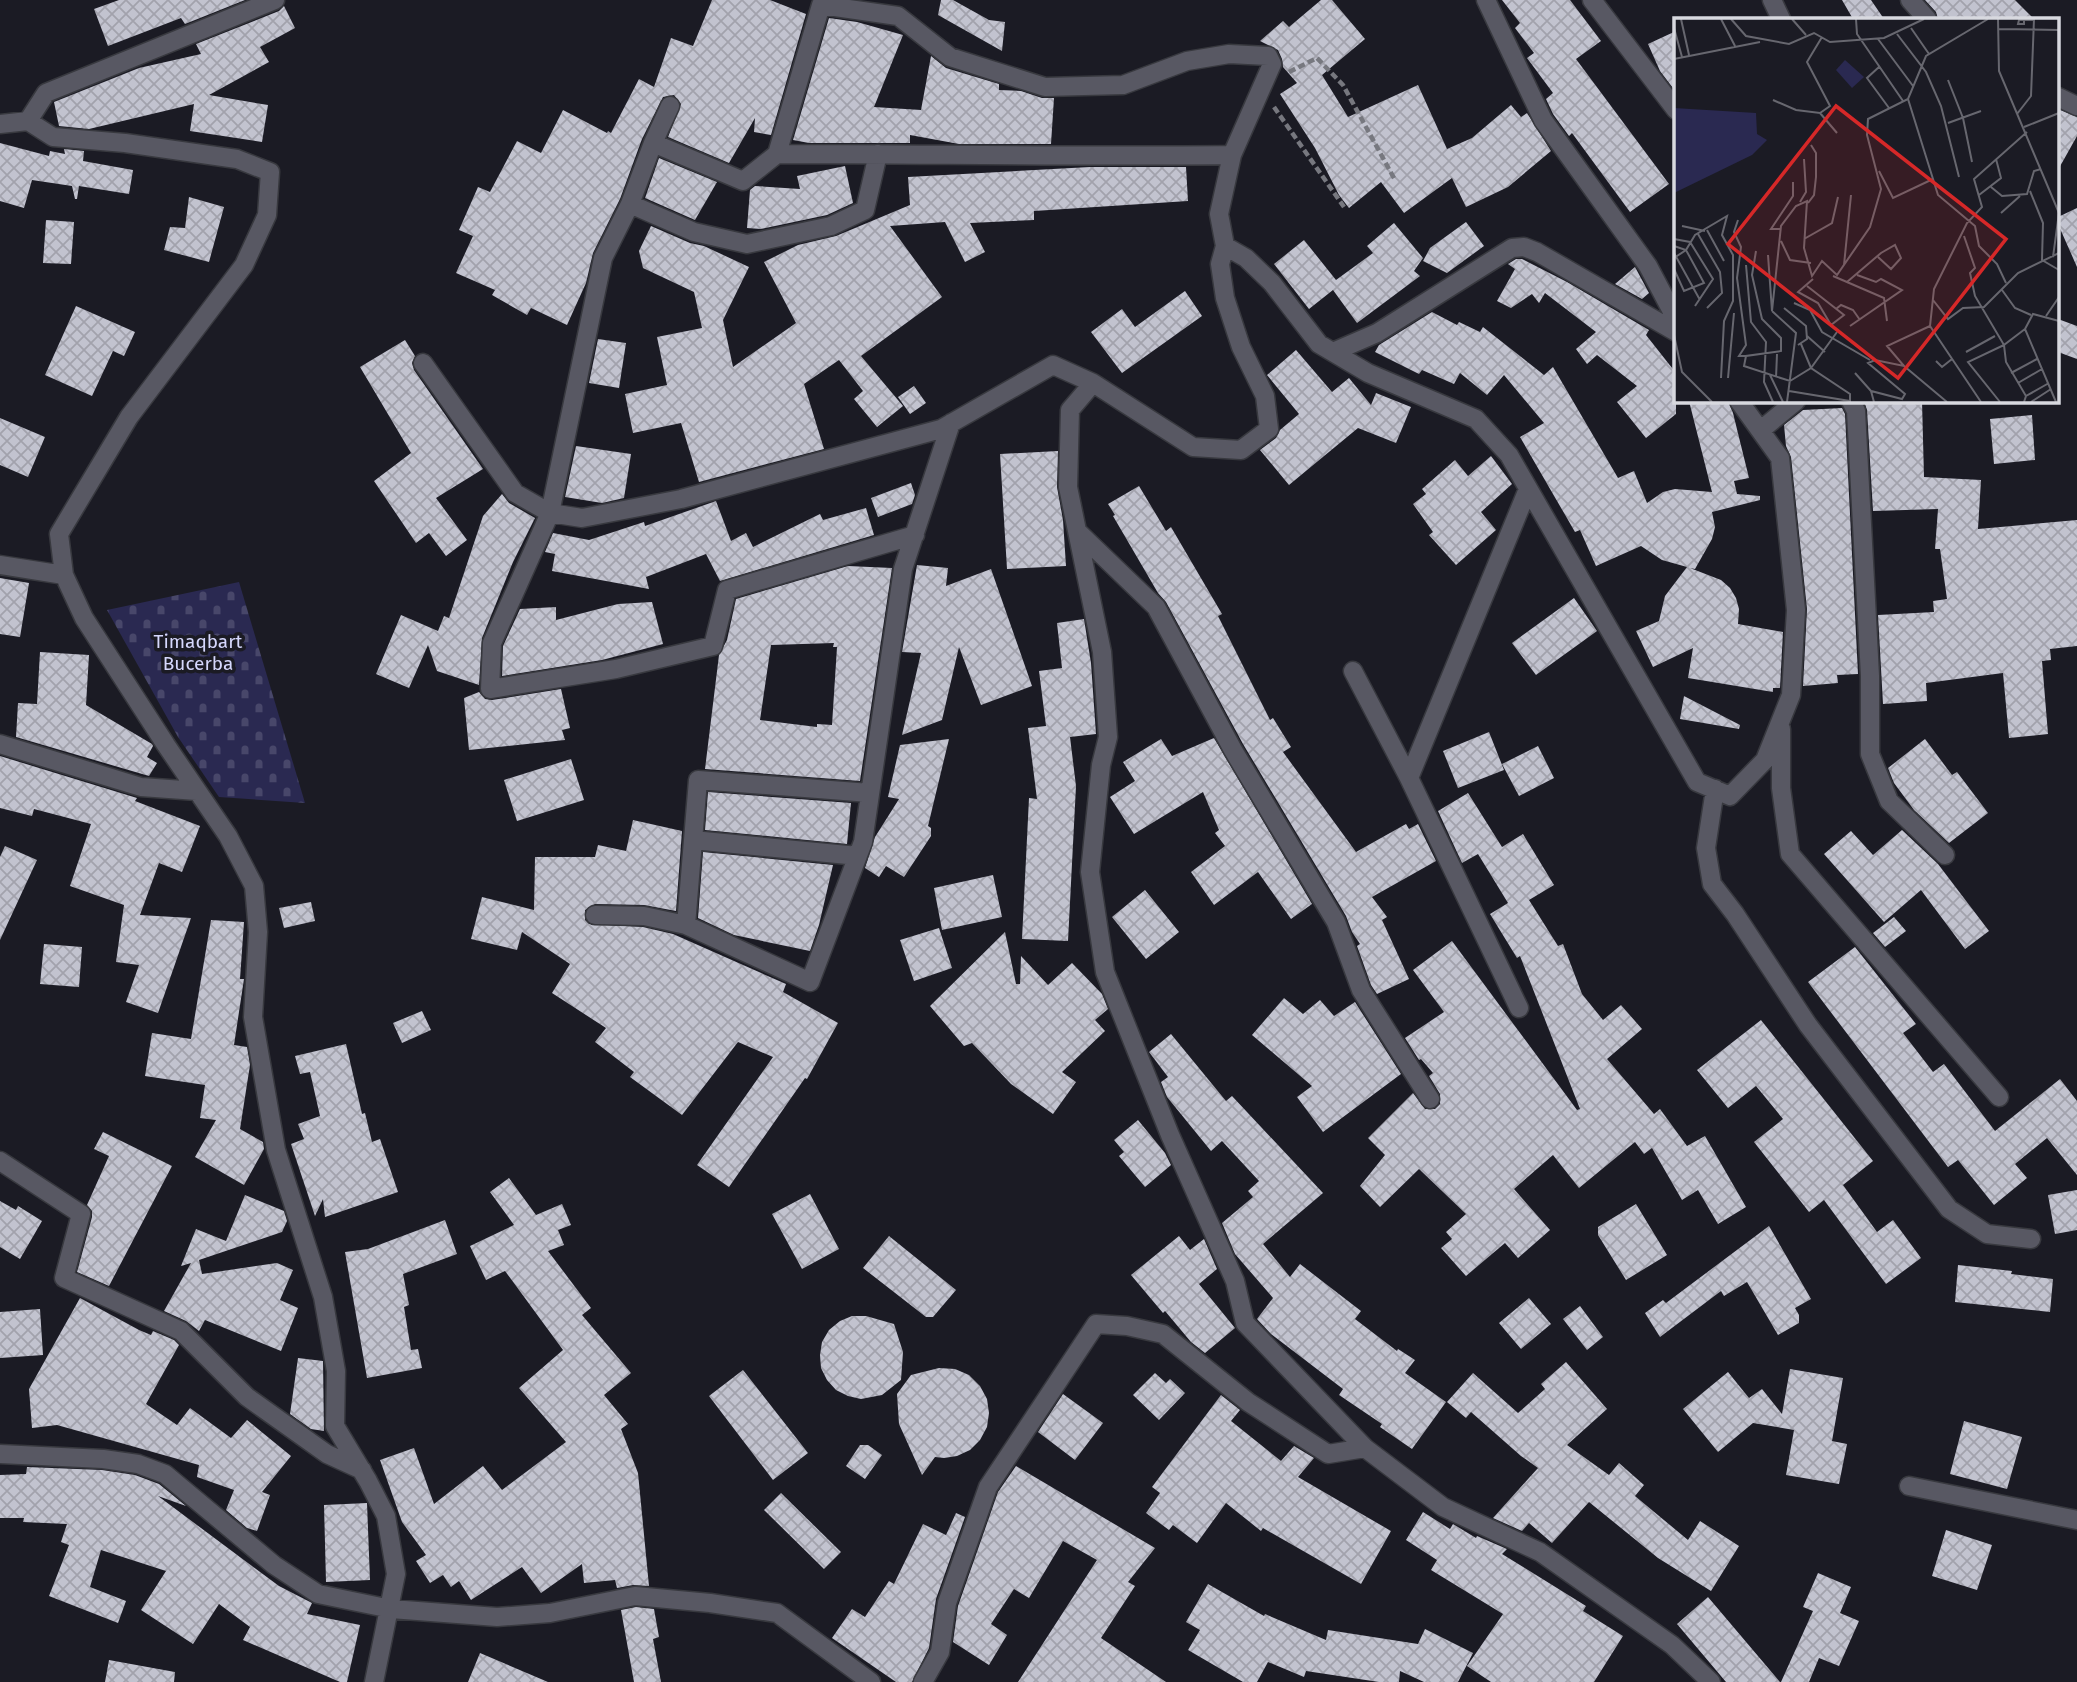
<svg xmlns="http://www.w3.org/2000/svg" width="2077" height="1682" viewBox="0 0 2077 1682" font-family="'Fira Sans',sans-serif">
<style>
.cemetery{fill:url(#cemetery-stones)}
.building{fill:url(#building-cross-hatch);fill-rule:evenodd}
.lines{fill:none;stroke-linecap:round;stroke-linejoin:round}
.minor-casing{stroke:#38393f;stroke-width:21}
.path{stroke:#77787f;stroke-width:4.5;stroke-dasharray:7 3.5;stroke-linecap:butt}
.minor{stroke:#585863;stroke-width:18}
.labels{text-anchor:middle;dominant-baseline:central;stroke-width:7;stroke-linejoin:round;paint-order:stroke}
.park-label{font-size:19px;fill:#d6d8fd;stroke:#1b1b24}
.inset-road{fill:none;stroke:#67676f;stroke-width:2}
.view{fill:#d62828;fill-opacity:0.15;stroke:#d62828;stroke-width:3.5}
.inset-edge{fill:none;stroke:#d8d9df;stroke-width:3.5}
</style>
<defs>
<pattern id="cemetery-stones" width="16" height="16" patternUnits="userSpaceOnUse" patternTransform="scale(1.75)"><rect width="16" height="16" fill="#2a2951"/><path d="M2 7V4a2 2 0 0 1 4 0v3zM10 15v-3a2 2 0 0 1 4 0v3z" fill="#48476a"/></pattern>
<pattern id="building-cross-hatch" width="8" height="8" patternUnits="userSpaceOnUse" patternTransform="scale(1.75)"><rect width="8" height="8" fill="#c2c3cf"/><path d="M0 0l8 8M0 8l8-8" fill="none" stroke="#a2a2ac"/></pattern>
</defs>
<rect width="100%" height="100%" fill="#1b1b24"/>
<path class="cemetery" d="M239 582 305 803 219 797 178 737 107 610Z"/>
<path class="building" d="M119 0H245L185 24 181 18 108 46 94 9Z
M712 0H770L806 14 771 135 754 132 755 118 729 163 668 137 681 104 674 95 663 97 642 139 620 199 593 253 586 283 567 325 531 308 527 315 492 295 495 290 456 273 473 236 459 230 478 187 490 192 517 141 541 153 563 110 607 133 608 131 611 133 639 79 654 87 671 38 693 46Z
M941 0H953L989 20 1005 22 1002 51 938 15Z
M1321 0H1332L1365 39 1322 75 1348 117 1418 85 1447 149 1472 138 1511 105 1521 117 1527 113 1551 151 1508 187 1466 207 1452 178 1404 213 1381 182 1349 208 1339 195 1315 148 1280 94 1297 83 1283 67 1282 59 1278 50 1260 41 1283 21 1289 27Z
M1502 0H1570L1601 41 1576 59 1669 184 1630 212 1572 133 1569 136 1553 114 1546 99 1553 93 1527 58 1534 53 1515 28 1520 23Z
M1842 0H1871L1884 19H1853Z
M1925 0H2015L2034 19H1938L1936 12Z
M284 6 295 28 260 47 269 62 209 95 268 105 262 142 190 131 194 104 89 129 59 126 54 102 139 68 201 54 196 44 279 11Z
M829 18 857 22 903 35 874 107 921 110 931 56 946 68 999 84V90L1021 91 1042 98H1054L1051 144H959L910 135V143H809L793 140Z
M1676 31V92L1660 71 1648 44Z
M2058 109 2077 117V136L2058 170Z
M0 143 49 156 50 151 65 154 64 149 84 151 83 161 133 170 129 194 79 186 77 199H75L72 186 32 180 24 208 0 201Z
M659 158 717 182 695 220 645 198Z
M845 166 853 203 827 215 761 229 747 228 750 190 755 186 800 189 797 176Z
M1090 167H1186L1188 201 1034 211V220L970 223 985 252 965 262 945 222 890 226 942 297 861 356 903 406 877 427 854 399 863 391 839 360 804 384 824 449 699 482 681 423 633 433 625 394 667 385 657 337 702 328 694 292 643 268 639 251 651 226 690 243 704 246 749 267 723 320 733 367 796 323 764 262 798 245 836 236 910 205 908 177Z
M189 197 224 207 209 262 164 250 170 227 185 228Z
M2077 208V267L2058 224V217Z
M46 220 74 222 71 264 43 263Z
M1466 222 1484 246 1447 273 1423 261 1430 248Z
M1394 223 1423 258 1414 271 1420 276 1357 323 1333 290 1309 309 1274 264 1304 240 1336 280 1373 253 1367 246Z
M1516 259H1522L1567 282 1649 330 1646 335 1676 373V414L1646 438 1617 402 1637 386 1597 355 1587 364 1576 349 1596 332 1545 293 1539 303 1532 294 1511 308 1497 301 1515 269 1508 264Z
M1635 267 1649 293 1642 299 1615 284Z
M1185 291 1202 316 1122 373 1091 332 1122 309 1135 327Z
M76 306 135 332 124 356 113 351 92 396 45 375Z
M1432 312 1457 325 1459 322 1480 332 1483 327 1544 375 1553 367 1618 478 1634 471 1647 503 1663 492 1675 489 1712 492 1689 401H1728L1733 413 1749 478 1734 481 1737 494 1760 496V500L1712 512 1715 527 1712 539 1695 569 1690 568 1721 580 1730 588 1736 598 1739 609 1738 624 1783 632 1780 688H1773V692L1688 678 1693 648 1653 667 1636 631 1659 621 1665 596 1687 567 1662 560 1641 546 1596 566 1580 530 1575 532 1520 437 1544 423 1504 375 1487 395 1460 373 1454 384 1422 370 1419 374 1375 352 1379 345Z
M2058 319 2077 326V359L2058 352Z
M598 339 626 343 619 388 589 383Z
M405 340 415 356 412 363 414 370 483 469 436 498 467 540 446 556 429 533 416 543 374 481 411 453 360 367Z
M1296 350 1332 392 1349 378 1371 405 1376 393 1411 407 1396 443 1358 428 1289 485 1260 450 1276 438 1280 430 1299 414 1267 375Z
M914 386 926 403 910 414 898 397Z
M1864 401H1922L1924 477 1981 480 1978 529 2077 520V646L2050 649 2051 660 2042 661 2048 734 2009 738 2003 673 1926 683 1927 701 1883 704 1878 615 1934 612 1933 601 1947 599 1940 549H1935L1938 509 1873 511 1867 410Z
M1842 408 1845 414 1858 674 1837 675 1838 683 1803 686 1807 609 1791 457 1786 446 1784 425 1803 410Z
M2032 415 2035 460 1994 464 1990 419Z
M0 418 45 437 28 477 0 465Z
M576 446 631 454 624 498 602 503 565 497Z
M1058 451 1057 487 1063 520 1066 566 1007 569 1000 454Z
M1491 456 1512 484 1481 512 1496 530 1456 565 1429 535 1433 532 1413 504 1426 494 1422 489 1455 460 1468 476Z
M911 483 915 495 912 504 878 517 871 498Z
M1139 486 1166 531 1171 527 1222 614 1218 616 1270 720 1273 718 1291 747 1283 752 1356 852 1406 824 1409 829 1418 824 1436 861 1372 897 1387 917 1382 920 1409 979 1377 994 1371 985 1357 946 1360 944 1352 932 1346 916 1243 744 1166 602 1158 593 1113 516 1115 515 1108 504Z
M502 494 509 503 535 518 513 562 482 638 479 685 437 671 428 645 409 688 376 674 401 615 438 631 444 616 449 618 483 516Z
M716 501 731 541 746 533 753 547 820 514 823 520 866 508 874 535 720 581 706 554 646 577 649 589 552 571 555 554 545 552 553 533 589 540 644 522 645 526Z
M917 565 948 568 946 586 991 569 1032 686 981 705 959 647 942 720 902 735 921 653 902 652Z
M848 566 892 568 860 781 705 769 719 655 727 640 736 599ZM834 643 833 647H837L832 725 817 724V727L760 720 771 645Z
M0 578 29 583 20 637 0 634Z
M1574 598 1597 631 1536 675 1512 643Z
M652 602 663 644 602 660 502 676 503 646 520 609 556 607V620L618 604Z
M1084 619 1091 663 1096 734 1070 737 1076 786 1068 941 1022 939 1029 798 1037 799 1028 728 1046 726 1039 671 1062 668 1057 623Z
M40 652 89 655 86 705 152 744 153 746 147 757 157 763 149 776 16 737 18 703 37 704Z
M561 689 570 728 562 730 565 740 469 750 464 698 479 692 485 699 492 700Z
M1684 696 1740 725 1739 729 1680 719Z
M1489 732 1504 770 1458 788 1443 751Z
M1214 738 1312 904 1291 919 1258 872 1214 905 1191 872 1225 846 1215 833 1219 830 1203 792 1134 834 1110 797 1135 781 1123 762 1161 739 1172 756Z
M949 739 928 826 931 828V836L904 877 886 866 879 877 865 868 875 837 899 799 888 797 900 745Z
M1925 739 1952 775 1957 772 1988 813 1949 843 1914 810 1894 783 1888 768Z
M1538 746 1554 778 1519 796 1502 764Z
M0 756 137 798 135 801 200 826 182 872 159 863 140 915 191 918 158 1013 126 1002 139 965 116 962 124 905 70 886 91 824 34 809 32 816 0 808Z
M571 759 584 800 517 821 504 780Z
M708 792 851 803 847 844 705 830Z
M1468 793 1502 847 1523 834 1554 885 1529 900 1558 946 1563 944 1582 994 1603 1020 1621 1005 1642 1029 1607 1059 1654 1114 1660 1109 1687 1146 1705 1136 1746 1207 1718 1224 1698 1190 1682 1200 1652 1148 1644 1154 1635 1142 1579 1188 1553 1155 1514 1189 1550 1230 1518 1258 1505 1243 1466 1276 1441 1248 1452 1239 1446 1232 1466 1214 1419 1169 1380 1207 1360 1186 1385 1155 1368 1138 1413 1093 1425 1109H1435L1440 1104V1094L1429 1076 1433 1073 1421 1059 1419 1060 1405 1038 1444 1012 1413 970 1452 941 1577 1110 1580 1109 1520 956 1517 958 1490 914 1508 903 1478 854 1462 863 1438 811Z
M633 820 682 831 676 911 644 905 595 904 585 910V920L589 924 643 927 673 934 786 984 783 992 838 1023 807 1079 805 1078 729 1187 697 1165 773 1057 738 1042 682 1115 630 1077 634 1072 595 1042 606 1028 552 993 570 964 522 932 517 950 471 939 482 897 534 910 535 857H595L598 845 626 851Z
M1902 830 1938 864 1989 931 1965 949 1921 890 1884 922 1824 854 1851 831 1873 855Z
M5 846 37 860 0 940V857Z
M703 852 833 865 819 925 810 951 734 935 698 918Z
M993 875 1002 917 942 930 934 888Z
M1145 890 1179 932 1146 959 1112 917Z
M311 902 315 921 284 928 279 908Z
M1894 917 1906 931 1885 947 1873 933Z
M211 920 244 922 240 979H244L234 1045 247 1047 250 1065 240 1129 263 1142 264 1149 244 1185 195 1157 216 1120 200 1118 205 1085 145 1076 152 1033 191 1039Z
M939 928 952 968 914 981 900 940Z
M1005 932 1016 984H1020L1021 956 1048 985 1072 963 1102 994 1108 1009 1095 1020 1105 1031 1062 1072 1076 1082 1053 1114 1011 1084 972 1043 964 1046 930 1006Z
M44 944 82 947 79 987 40 984Z
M1855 947 1916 1024 1903 1033 1933 1072 1944 1064 1995 1131 2060 1079 2077 1101V1175L2047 1138 2015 1164 2027 1178 1994 1205 1958 1160 1948 1167 1808 982Z
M1284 998 1303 1014 1320 1000 1334 1016 1355 1002 1401 1074 1323 1132 1297 1097 1312 1086 1252 1035Z
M422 1011 431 1030 402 1043 393 1023Z
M1761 1020 1873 1161 1843 1185 1877 1232 1893 1220 1921 1258 1886 1284 1824 1200 1809 1212 1754 1142 1783 1119 1756 1086 1728 1108 1697 1070Z
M1171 1034 1226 1101 1232 1096 1323 1193 1263 1244 1290 1277 1300 1264 1361 1311 1355 1319 1397 1351 1398 1349 1415 1360 1405 1373 1446 1402 1412 1449 1380 1427 1382 1424 1339 1395 1343 1389 1271 1334 1257 1319 1273 1298 1235 1254 1222 1223 1253 1197 1248 1191 1259 1181 1222 1141 1211 1151 1167 1097 1161 1082 1168 1077 1149 1052Z
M346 1044 362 1114 365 1113 372 1142 380 1139 398 1192 325 1217 323 1199 315 1216 291 1144 304 1139 298 1124 320 1116 310 1072 300 1074 295 1056Z
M1138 1120 1165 1153 1171 1165 1145 1187 1119 1156 1124 1152 1114 1140Z
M103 1132 172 1166 109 1286 77 1272 92 1217V1211L87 1205 109 1156 94 1149Z
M509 1178 536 1215 562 1204 571 1225 558 1230 564 1245 548 1251 591 1308 582 1315 631 1373 604 1395 628 1424 621 1429 638 1473 649 1586 633 1585 617 1588 615 1580 584 1583 582 1564 541 1593 522 1567 471 1600 459 1581 451 1587 443 1575 430 1583 416 1561 426 1555 402 1522 380 1460 414 1448 434 1504 483 1466 502 1490 566 1442 519 1388 563 1350 505 1271 486 1280 470 1246 514 1225 490 1192Z
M2077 1190V1230L2055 1234 2048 1195Z
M810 1194 839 1249 802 1269 772 1214Z
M245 1195 284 1211 287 1221 282 1232 199 1260 202 1274 277 1263 293 1270 280 1300 298 1308 281 1351 205 1320 199 1331 186 1321 164 1311 191 1263 181 1266 196 1229 226 1241Z
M0 1201 16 1210 18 1206 42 1221 20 1259 0 1247Z
M1636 1204 1667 1255 1626 1280 1598 1235V1227Z
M445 1220 457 1254 403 1274 409 1305 404 1307 411 1350 418 1349 422 1368 367 1378 345 1252 368 1249Z
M1769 1226 1811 1299 1795 1308 1799 1315V1323L1778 1335 1747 1282 1724 1296 1721 1291 1660 1337 1645 1313 1663 1300 1666 1303Z
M889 1236 956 1290 933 1317H926L863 1268Z
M1179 1236 1190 1250 1204 1239 1217 1269 1199 1284 1235 1328 1205 1353 1191 1342 1165 1311 1163 1313 1131 1275Z
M1958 1265 2012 1271 2011 1274 2053 1279 2050 1312 1955 1302Z
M80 1298 139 1330 151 1335 153 1331 174 1340 179 1345 146 1404 177 1425 190 1408 231 1438 247 1420 291 1456 262 1492 270 1495 257 1531 247 1528 226 1510 234 1490 197 1477 199 1465 57 1425 32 1428 29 1389Z
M1529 1298 1551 1324 1521 1349 1499 1323Z
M1580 1306 1603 1337 1587 1350 1563 1319Z
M40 1309 43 1355 0 1358V1312Z
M852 1316H866L894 1324 903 1352 901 1380 882 1395 861 1399 848 1396 836 1390 827 1380 821 1368 820 1355 822 1342 829 1330 840 1321Z
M298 1358 323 1361 324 1431 311 1429 290 1414Z
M1566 1362 1607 1409 1567 1445 1609 1475 1619 1463 1644 1485 1635 1496 1688 1540 1700 1521 1739 1546 1711 1591 1658 1558 1589 1502 1552 1543 1529 1523 1522 1531 1493 1518 1538 1468 1521 1456 1471 1412 1466 1418 1447 1402 1473 1373 1518 1413 1545 1389 1541 1384Z
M939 1368 955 1369 969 1375 980 1386 987 1399 989 1413 987 1427 980 1440 970 1450 957 1456 944 1458 935 1457 922 1475 899 1424 897 1394 911 1375Z
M1790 1369 1843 1378 1832 1441 1847 1444 1839 1484 1786 1475 1794 1430 1753 1423 1718 1452 1683 1409 1728 1372 1749 1398 1762 1389 1782 1414Z
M743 1370 808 1453 773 1480 709 1396Z
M1155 1373 1166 1383 1170 1379 1185 1393 1159 1420 1133 1395Z
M1063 1394 1103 1423 1075 1460 1038 1432Z
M1221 1395 1240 1410 1231 1421 1281 1461 1294 1446 1314 1458 1298 1477 1391 1531 1361 1584 1263 1528 1261 1531 1226 1503 1197 1543 1173 1525 1169 1530 1146 1513 1160 1493 1152 1487Z
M1964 1421 2022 1437 2007 1489 1950 1474Z
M860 1445H868L882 1455 865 1479 846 1466Z
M1016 1466 1155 1548 1128 1582 1135 1586 1101 1638 1166 1682H1018L1097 1560 1063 1541 1029 1598 1014 1589 991 1624 1007 1635 989 1665 953 1642 958 1606 998 1492Z
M27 1467 102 1470 135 1475 159 1484 186 1506 158 1496 279 1586 312 1603 307 1614 360 1625 347 1682H340L243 1640 250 1627 219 1604 193 1644 141 1610 166 1571 101 1550 90 1587 126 1601 118 1623 49 1596 69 1545 61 1542 67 1524 23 1522 24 1518H0V1475L26 1474Z
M781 1493 841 1552 824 1569 764 1510Z
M367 1503 370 1580 326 1582 324 1505Z
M1423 1512 1450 1529 1453 1524 1476 1538 1477 1536 1507 1549 1502 1554 1586 1606 1583 1611 1623 1636 1594 1682H1491L1467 1666 1503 1614 1431 1570 1437 1560 1406 1540Z
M956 1513 965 1517 936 1599 929 1648 912 1682H896L832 1638 852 1609 865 1617 889 1581 894 1584 923 1524 946 1535Z
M1946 1530 1992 1545 1977 1590 1932 1576Z
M1818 1573 1851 1587 1840 1613 1859 1621 1839 1666 1819 1658 1809 1682H1781L1813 1611 1803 1607Z
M1208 1584 1264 1616 1265 1614 1326 1640 1328 1630 1418 1644 1425 1629 1473 1653 1458 1682H1424L1400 1671 1399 1682H1379L1306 1671 1304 1677 1268 1662 1257 1682H1243L1188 1650 1200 1630 1186 1622Z
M1708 1597 1780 1682H1726L1677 1624Z
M636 1607 654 1609 659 1637 653 1639 661 1682H634L621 1610Z
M480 1653 548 1682H468Z
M109 1660 175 1672 174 1682H105Z"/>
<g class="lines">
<g class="minor-casing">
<path id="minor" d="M275 0 46 93 28 121 53 137 125 143 237 159 270 172 267 215 244 265 129 417 59 534 64 575 84 618 166 745 228 836 254 886 258 932 253 1017 276 1150 323 1297 336 1371 335 1426 368 1481 386 1516 396 1574 374 1682
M1486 0 1543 120 1648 266 1676 319
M1592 0 1676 110
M1772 0 1781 19
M1910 0 1927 19
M2058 97 2077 106
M670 106 653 143 630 204 603 258 550 513 492 643 490 689 616 669 713 646 727 590 915 535
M0 124 28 121
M653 143 743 181 777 154
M630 204 694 232 747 244 831 226 865 210 878 154
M1225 246 1219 214 1232 155 1272 64 1268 56 1229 54 1187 61 1123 85 1045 87 950 57 898 16 821 5 777 154C928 154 1080 157 1232 155
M1333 352 1377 333 1512 248 1524 247 1537 252 1676 332
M423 363 515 493 550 513 582 518 681 499 941 429 1053 365 1093 383
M1851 401 1856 411 1870 676V754L1889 801 1945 855
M1761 430 1796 401
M1077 531 1156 607 1233 750 1336 922 1361 990 1430 1099
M0 565 64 575
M1353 671 1409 778
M1781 729V788L1790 854 1999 1097
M0 744 141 787 197 791
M1715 789 1706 848 1712 884 1735 914 1808 1025 1949 1209 1987 1234 2031 1239
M870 793 698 780 686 925 810 982 863 842 903 569 951 423
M693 840 858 856
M595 915 644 916 686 925
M1519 1008 1409 778 1528 489
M0 1161 81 1214 64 1278 181 1331 247 1397 327 1454 362 1470
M0 1454 103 1459 138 1464 165 1474 274 1565 318 1594 391 1609 497 1617 550 1613 635 1596 710 1603 777 1613 871 1682
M1909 1486 2077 1520
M923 1682 940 1652 947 1603 988 1487 1096 1324 1127 1326 1163 1334 1248 1402 1328 1454 1365 1448
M1711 1682 1672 1645 1540 1552 1443 1507 1365 1448 1245 1323 1235 1281 1170 1135 1105 972 1090 872 1101 765 1108 737 1102 652 1068 487 1070 410 1093 383 1193 447 1241 450 1269 429 1265 396 1241 347 1225 298 1220 264 1225 246 1246 258 1272 283 1319 344 1368 373 1476 419 1509 455 1697 782 1730 796 1765 760 1791 695 1796 610 1780 458 1739 401"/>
</g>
<path class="path" d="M1289 72 1317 58 1343 85 1395 180
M1274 107 1344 207"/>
<use href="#minor" class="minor"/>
</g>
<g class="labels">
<g class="park-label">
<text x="198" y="641">Timaqbart<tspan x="198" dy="22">Bucerba</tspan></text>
</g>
</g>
<g transform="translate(1674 18)">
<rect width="385" height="385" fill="#1b1b24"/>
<path d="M0 90 82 95 83 116 93 122 78 137 0 175Z" fill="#2a2951"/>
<path d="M171 42 190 59 178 70 162 52Z" fill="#2a2951"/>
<path class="inset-road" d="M7 1 15 37M47 1 61 28M57 1 72 18 115 26 140 15 156 24 210 20 250 1M118 1 132 17M182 1 183 16 229 83M324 1 325 53 385 195M350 2V6H344L345 2H360M0 10 8 39M237 10 255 36M324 11 385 12M223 16 252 54 267 88 285 159M204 21 239 68M0 41 86 24M205 49 193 60 215 90M274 62 289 100 298 144M234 81 264 177 301 208 305 228 323 246 332 265M99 82 122 92 146 95 156 88 133 44 148 19M146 95 163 115M343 96 357 78 360 1M274 105 307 93M350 109 385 95M205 153 219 180 259 161M317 169 328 178 353 176 360 153 367 151M356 173 369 205 368 242 385 252M305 177 327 160 322 141M126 184 132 174 130 141M134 185 140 177 142 159V135L137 127M327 195 346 178M64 202 60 214 67 229 63 260 72 327 65 338H72M8 208 31 213M107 211H97L119 178V164M33 212 50 243M24 216 46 254 48 275 33 290M290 218 301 250 296 255 301 278 330 327 294 344 326 384M0 221 16 224 39 261 21 288M130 221 158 205 164 179M107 223 116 242 137 245M0 228 12 232 30 265 10 273 0 251M82 233 78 257 88 301 107 320V333L72 338 70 348 116 363 137 350 163 314M0 235 26 282M94 237 98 293 107 208 122 188 133 183 130 230 138 258 148 243 163 257 196 209 207 171 193 117 194 101 234 81 252 38 314 1M379 239 385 195M0 240 12 232 21 217 53 198 48 217 59 237V283L50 303 47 360M72 247 77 304 92 324 90 364 99 384M170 247 177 177M159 258 210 280 213 303M173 264 207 235 221 227 227 240 217 251 204 239M133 268 170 297 157 307 144 285 124 274 139 261M328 272 341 290 357 297M259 282 274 301 289 290 310 289 344 255 385 235M120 285 136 292 148 314 196 342M110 290 132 308 133 321 124 327M162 291 167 287 179 292 186 302M98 293 122 315 113 384M372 298 385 279M176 308 228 272 207 261 202 264 183 257M256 308 307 384M0 317 8 354 38 384M133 318 151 334M292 334 321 318M262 343 268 349 278 341M230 348 273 384M181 355 197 373M337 355 363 341M96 357 109 384M54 360 60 295M102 360 103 336M344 365 368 351M115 373 176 383V376L137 350 127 326M352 378 375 365M200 384 197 373 228 381 231 376 194 345 201 342 230 348 213 328 256 308 260 271 293 205 308 189 300 161 353 114M350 384 352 378 332 344 330 327 351 311M357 384 377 371M382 384 351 311 359 296 385 303"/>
<path class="view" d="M162 88 332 221 224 360 54 226Z"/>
<rect width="385" height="385" class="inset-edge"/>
</g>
</svg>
